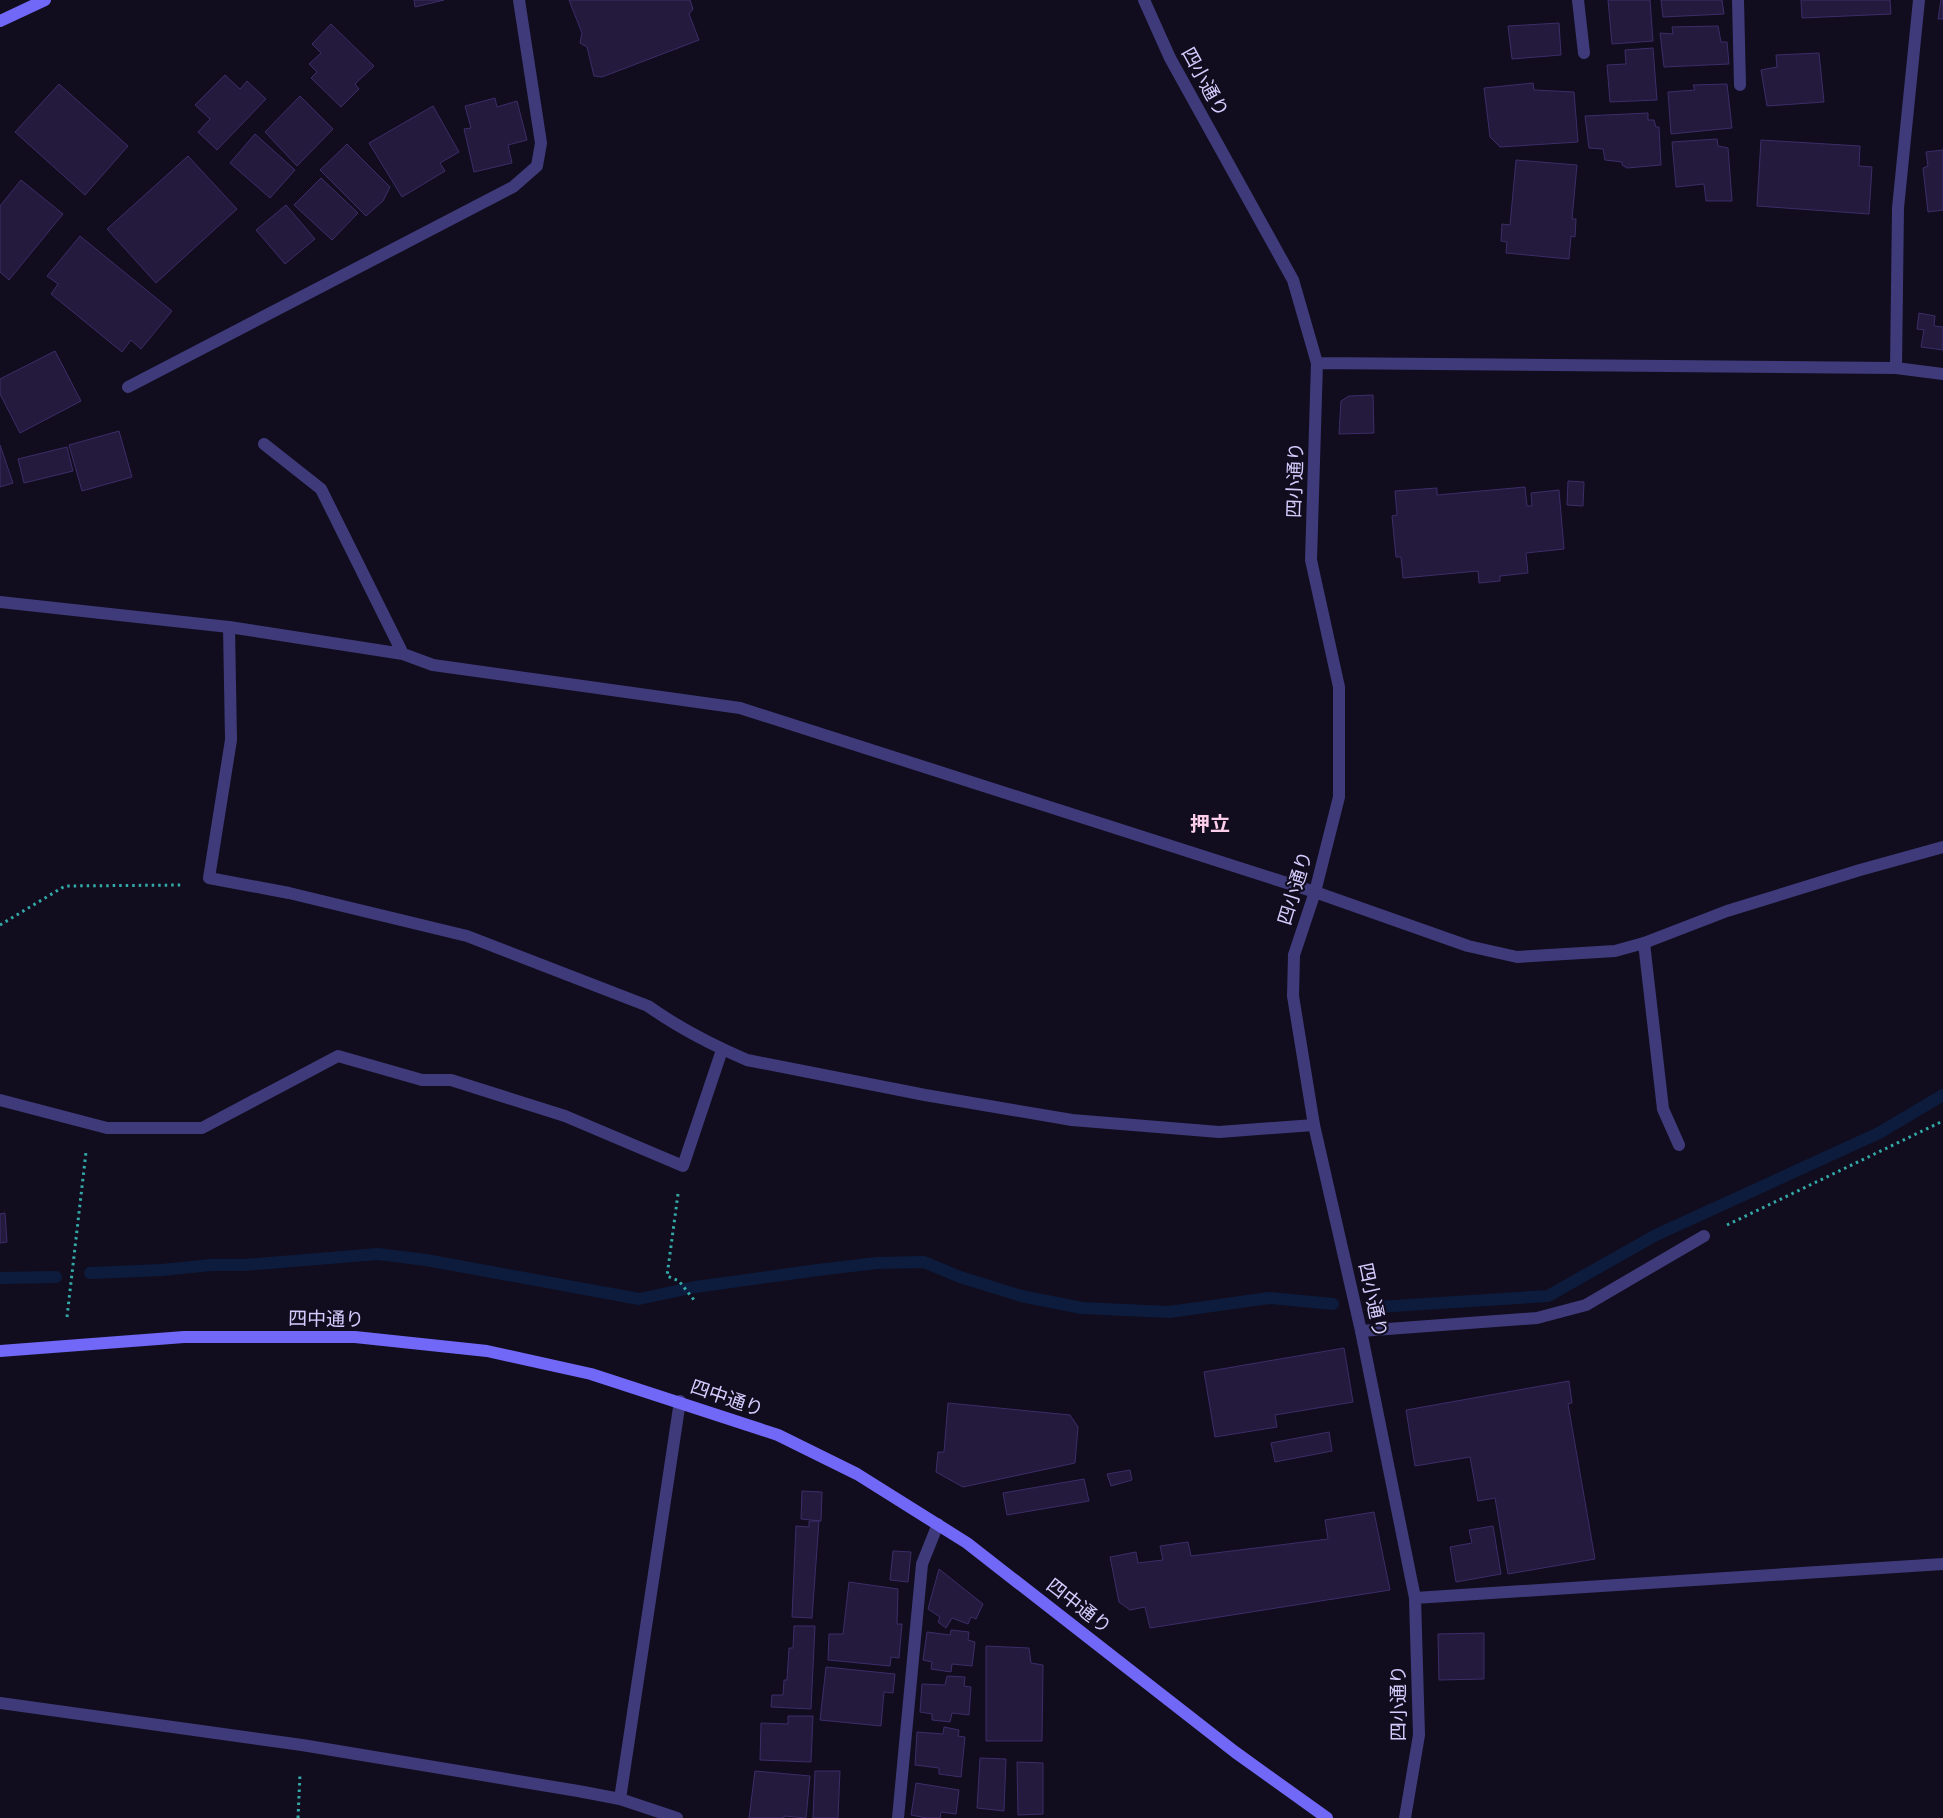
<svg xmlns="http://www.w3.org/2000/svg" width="1943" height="1818" viewBox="0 0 1943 1818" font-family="Figtree,'Noto Sans JP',sans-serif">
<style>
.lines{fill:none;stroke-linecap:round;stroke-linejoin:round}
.stream{stroke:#0d1c3d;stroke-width:12}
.building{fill:#231a3e;stroke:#3c2d68}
.path{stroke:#33aaa8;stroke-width:3;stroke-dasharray:2.5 4;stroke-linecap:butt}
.lane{stroke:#3f3a7a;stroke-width:12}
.street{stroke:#3f3a7a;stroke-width:12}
.secondary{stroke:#7268f8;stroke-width:12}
.labels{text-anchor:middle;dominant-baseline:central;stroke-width:4.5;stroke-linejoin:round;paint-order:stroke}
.street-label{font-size:19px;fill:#d4ccfd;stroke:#110d1e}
.neighbourhood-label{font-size:20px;font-weight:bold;fill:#fdcee9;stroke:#110d1e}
</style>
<rect width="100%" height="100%" fill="#110d1e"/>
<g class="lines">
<path class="stream" d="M90 1273 162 1270 211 1265H244L378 1254 426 1260 639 1299 695 1287 818 1270 877 1263 924 1262 960 1277 1021 1296 1082 1308 1169 1312 1269 1298 1333 1304
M0 1278 56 1277
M1377 1307 1548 1296 1656 1235 1879 1133 1943 1095"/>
</g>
<path class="building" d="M414 0H444L415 7Z
M569 0H690L693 9 689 14 699 40 602 77 594 76 587 47 580 43 582 33Z
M1608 0H1650L1653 41 1612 44Z
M1661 0H1722L1724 14 1663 17Z
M1801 0H1890L1891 14 1802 18Z
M1941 0H1943V19H1938Z
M1559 23 1561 55 1512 59 1508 26Z
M331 24 374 66 355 84 359 89 341 107 311 78 317 72 309 64 321 53 312 44Z
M1718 26 1721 42H1727L1729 64 1664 67 1660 33 1673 34 1672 27Z
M1653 48 1657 100 1610 102 1607 65 1626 64 1625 50Z
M1819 53 1824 102 1767 106 1761 70 1777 67 1776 55Z
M225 75 240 89 247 81 266 99 217 150 198 132 210 119 195 105Z
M1533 83 1534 90 1574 92 1578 142 1500 147 1490 137 1484 88Z
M59 84 128 146 85 195 15 132Z
M1727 84 1732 128 1671 134 1668 92 1695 90 1693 85Z
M300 96 333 129 297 166 265 132Z
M495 98 497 107 517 101 527 140 508 145 512 163 474 172 464 129 471 128 465 106Z
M433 106 459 152 440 163 445 171 402 197 369 143Z
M1648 113V120H1654L1656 127H1659L1661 165 1627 168 1622 165V162L1605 160 1603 149 1589 148 1585 116Z
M255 134 295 170 270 198 230 163Z
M1717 139 1718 146 1728 148 1732 201H1706L1704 184 1676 187 1672 142Z
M1761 140 1860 146 1859 166 1872 167 1869 214 1757 206Z
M347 144 390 187 383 201 366 216 320 170Z
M1943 150V210L1928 212 1923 168 1928 166 1926 152Z
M188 156 237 209 156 283 107 229Z
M1516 160 1577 165 1572 219H1576L1575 237 1571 236 1569 259 1506 253 1507 242 1501 241 1502 224 1510 225Z
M321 178 358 213 332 240 294 205Z
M21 180 63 214 9 280 0 272V206Z
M286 205 315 239 285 264 256 230Z
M80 236 172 311 141 349 131 340 122 352 51 294 58 284 47 276Z
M1919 313 1935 316 1934 326 1943 327V350L1921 347 1924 330 1917 329Z
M55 351 81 401 20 433 0 394V379Z
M1373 395 1374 433 1339 434 1341 401 1349 396Z
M119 431 132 477 82 491 69 445Z
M0 445 13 483 0 487Z
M67 447 73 471 24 483 18 459Z
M1568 481 1584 482 1583 506 1567 505Z
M1525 487 1527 506H1532L1531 493 1559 490 1564 549 1526 553 1528 573 1500 576V581L1479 583 1478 571 1403 578 1401 557H1396L1392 516 1397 515 1395 491 1437 488V495Z
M5 1213 7 1242 0 1243V1214Z
M1344 1348 1353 1402 1275 1415 1277 1427 1215 1437 1204 1372Z
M1569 1381 1572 1403 1568 1404 1595 1559 1508 1574 1495 1498 1478 1501 1470 1457 1415 1466 1406 1410Z
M948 1403 1070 1415 1078 1427 1075 1463 963 1487 936 1472 938 1452H944Z
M1329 1432 1332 1451 1275 1462 1271 1443Z
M1130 1470 1132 1480 1111 1486 1107 1474Z
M1084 1479 1089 1501 1007 1515 1003 1493Z
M802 1491 822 1492 821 1521 801 1519Z
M1374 1512 1390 1590 1150 1628 1145 1607 1130 1610 1119 1602 1110 1557 1136 1552 1138 1563 1163 1560 1160 1546 1188 1542 1191 1556 1328 1539 1325 1520Z
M809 1521H819L812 1618 792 1617 796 1526 809 1527Z
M1493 1526 1501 1574 1456 1582 1450 1547 1472 1543 1469 1530Z
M893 1551 911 1552 908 1582 890 1580Z
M939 1569 983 1604 976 1619 971 1617 968 1624 952 1618 946 1628 938 1622 940 1617 928 1609Z
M849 1582 898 1589 897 1624H902L899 1658 891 1657 890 1666 828 1660 829 1634H843Z
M794 1626H815L811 1709 771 1707 772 1695H783L784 1680H787L789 1648H793Z
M951 1630 969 1632 968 1640 975 1642 972 1666 952 1664 951 1672 931 1669 932 1662 923 1660 927 1632 950 1635Z
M1484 1633V1679L1439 1680 1438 1634Z
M986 1646 1029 1648 1031 1663 1043 1665 1042 1741H986Z
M826 1667 895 1674 893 1693 884 1692 881 1726 820 1720Z
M947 1676 965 1677 964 1686 971 1687 969 1715 952 1713 950 1722 932 1720V1714L920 1712 922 1684 945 1685Z
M788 1716H813L811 1762 760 1760 761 1723 788 1724Z
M944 1727 959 1730 958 1736 965 1737 961 1777 939 1774V1768L915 1765 917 1732 943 1734Z
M980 1758 1006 1759 1004 1811 977 1808Z
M1017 1762 1043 1763V1814L1018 1815Z
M755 1771 810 1776 806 1818 784 1816V1818H749Z
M815 1771H840L838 1818H813Z
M916 1783 959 1790 956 1814 941 1812 940 1818H927L911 1815Z"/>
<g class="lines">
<path class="path" d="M0 925 65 886 183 885
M678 1194 667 1276 679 1281 694 1300
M1727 1225 1943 1121
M67 1317 86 1152
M298 1818 300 1774"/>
<path class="lane" d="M1578 0 1584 53
M1738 0 1740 85
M229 627 231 740 209 878 289 893 467 936 648 1006C679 1028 712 1045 747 1060L925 1095 1072 1120 1219 1132 1314 1125
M1644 943 1663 1109 1679 1145
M0 1100 107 1128H202L338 1056 422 1080H451L565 1116 683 1166 722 1050
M1361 1331 1537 1318 1586 1305 1704 1236
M620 1799 680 1401
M898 1818 922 1564 938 1524"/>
<path class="street" d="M1144 0 1170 58 1293 280 1317 363 1311 560 1339 687V797L1315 892 1294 955 1293 996 1314 1125 1361 1331 1415 1598 1419 1735 1405 1818
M1317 363 1896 368 1943 374
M1896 368 1898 208 1919 0
M128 387 513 187 537 166 541 143 519 0
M264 444 321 489 403 654
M0 602 229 627 403 654 433 665 740 708 1315 892 1468 946 1517 957 1615 951 1644 943 1727 911 1860 870 1943 847
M1415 1598 1943 1564
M0 1703 302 1745 578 1791 620 1799 677 1818"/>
<path class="secondary" d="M0 21 45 0
M0 1351 184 1337H355L487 1351 591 1374 778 1435 857 1474 967 1543 1235 1752 1327 1818"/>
</g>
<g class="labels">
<g class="street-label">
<text transform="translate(1205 82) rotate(61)">四小通り</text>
<text transform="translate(1295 480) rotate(-88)">四小通り</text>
<text transform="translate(1295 888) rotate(-73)">四小通り</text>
<text transform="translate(1373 1300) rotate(78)">四小通り</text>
<text transform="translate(326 1319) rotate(1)">四中通り</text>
<text transform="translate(727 1398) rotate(19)">四中通り</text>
<text transform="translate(1079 1606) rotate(38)">四中通り</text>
<text transform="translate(1398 1703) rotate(-90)">四小通り</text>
</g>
<g class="neighbourhood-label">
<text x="1210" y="824">押立</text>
</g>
</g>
</svg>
